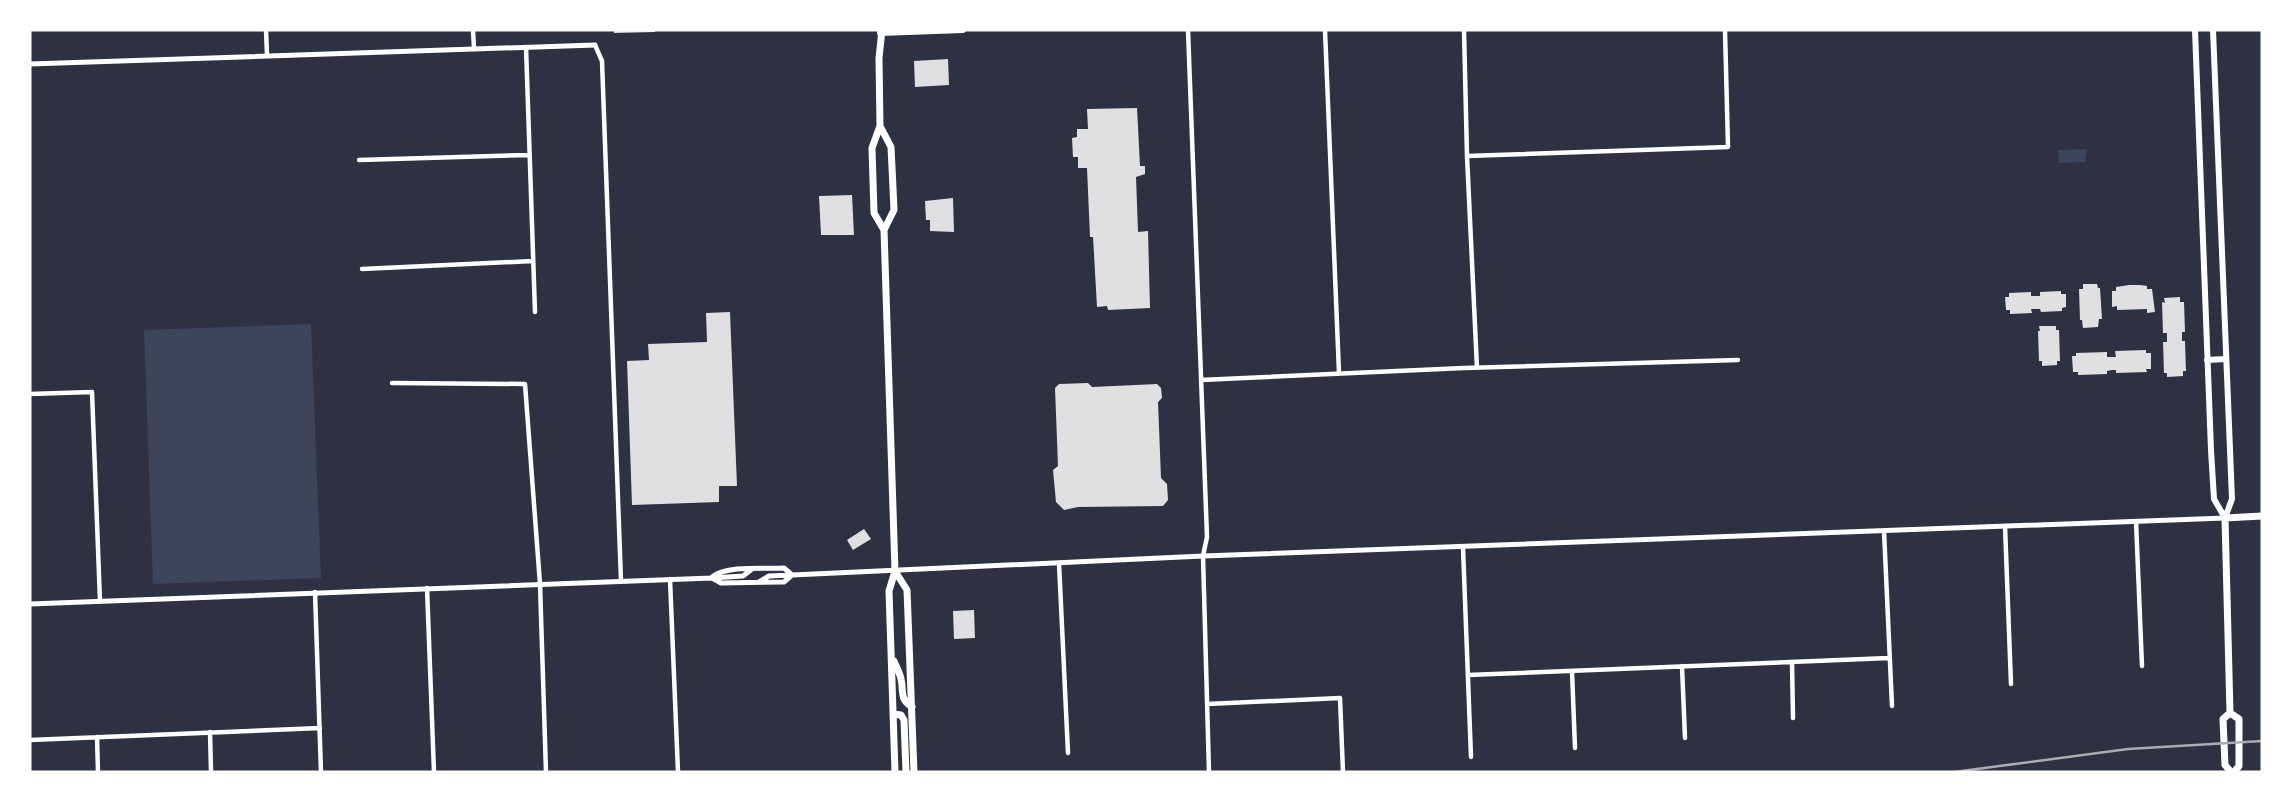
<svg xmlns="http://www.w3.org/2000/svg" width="2292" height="802" viewBox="0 0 2292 802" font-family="Lato,sans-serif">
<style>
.green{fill:#3c4559}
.building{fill:#e0e0e3}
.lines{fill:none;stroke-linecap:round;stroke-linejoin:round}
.minor{stroke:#fff;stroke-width:4.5}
.tertiary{stroke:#fff;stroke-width:5}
.secondary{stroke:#fff;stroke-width:6}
.primary{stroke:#fff;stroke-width:7}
.rail{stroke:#abadb3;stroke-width:2.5}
</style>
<rect width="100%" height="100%" fill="#2d3142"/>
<path class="green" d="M2087 149 2085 162 2059 163 2058 150Z
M311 324 321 578 153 584 144 330Z"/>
<path class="building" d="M614 30H655V32L614 33Z
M948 59 949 85 915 87 914 61Z
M1137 108 1140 166H1145V174L1136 177 1138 232 1148 231 1150 308 1108 310 1107 306 1097 307 1093 237H1090L1087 168H1078V157H1073L1072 138 1077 137V129H1088L1087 109Z
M852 195 854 235H821L819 196Z
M953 198 954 232 930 231V220H926L925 201Z
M2083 284H2097L2098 288H2100L2102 319H2099L2098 327 2083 328 2082 320H2080L2079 289H2083Z
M2129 285H2140L2147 286V289H2152L2155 312 2147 313V309L2117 310V306L2112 307V291H2116V287Z
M2061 291V294H2066V307L2062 308V311L2041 312 2040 309H2031L2032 313 2010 314V310H2006L2005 297H2009V293L2031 292V296H2040V292Z
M2180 297V302H2184L2185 332H2182V341H2185L2186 371H2183V376L2167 377V373H2164L2163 342H2167V333H2163L2162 302 2165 303 2164 298Z
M730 312 737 486H719V502L632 505 627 361 649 360 648 344 707 342 706 313Z
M2039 326H2056V330H2059L2060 361H2057V365L2042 366V361H2039L2038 331H2040Z
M2146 350V353H2151V369H2146L2147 372 2116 373V370H2112L2107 371V374L2078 375V372H2073L2072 356H2076V353L2107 352V357H2116L2115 351Z
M1088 383 1092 387 1157 384 1161 388 1162 398 1158 402 1161 478 1167 484 1168 500 1163 506 1078 507 1064 510 1056 502 1053 470 1058 466 1055 388 1059 384Z
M864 529 871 539 853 550 847 540Z
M974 610 975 638 954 639 953 611Z"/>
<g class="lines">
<path class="minor" d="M266 30 267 55
M473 30 474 48
M1188 30 1207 537 1203 556 1209 772
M1325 30 1339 373
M1464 30 1467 156 1477 368
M595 45 602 61 621 581
M526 47 535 312
M1467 156 1728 147 1725 30
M359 160 529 155
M362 269 533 261
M1201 380 1464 368 1738 360
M392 383 525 384 540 584 546 772
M30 394 92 392 100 601
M2136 521 2142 666
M2005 526 2011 684
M1884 531 1892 706
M1463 548 1471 757
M1059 563 1068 753
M670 579 678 772
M427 588 434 772
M315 592 321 772
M1792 662 1793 718
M1682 666 1685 738
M1572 671 1575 748
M1468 675 1889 658
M1207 704 1340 698 1343 772
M210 732 211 772
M97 737 98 772
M30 740 320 728"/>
<path class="tertiary" d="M30 64 595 45
M712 577C727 565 765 569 784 568L792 575
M712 578 721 583 784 582 792 575
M759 582 769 576 792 575 1203 556 2225 518
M30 604 712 578 743 576 752 569"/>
<path class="secondary" d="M2195 30 2211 450 2214 499 2225 518
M2213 30 2232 499 2225 518
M880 33 963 30
M2207 360 2226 359"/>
<path class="primary" d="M882 30 879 58 880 126 872 148 874 213 884 230 895 571 889 591 895 772
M880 126 891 147 893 188 894 210 884 230
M895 571 907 590 914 772
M894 661C896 666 900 673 901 679 904 691 899 699 912 707
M2230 713 2239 719V766L2234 772
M893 714 901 715 904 720 906 772
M2231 772 2225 765 2223 719 2230 713 2225 518 2262 516"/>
<path class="rail" d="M1954 772 2128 749 2262 741"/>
</g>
<rect width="2292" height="802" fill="none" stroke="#ffffff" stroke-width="63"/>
</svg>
